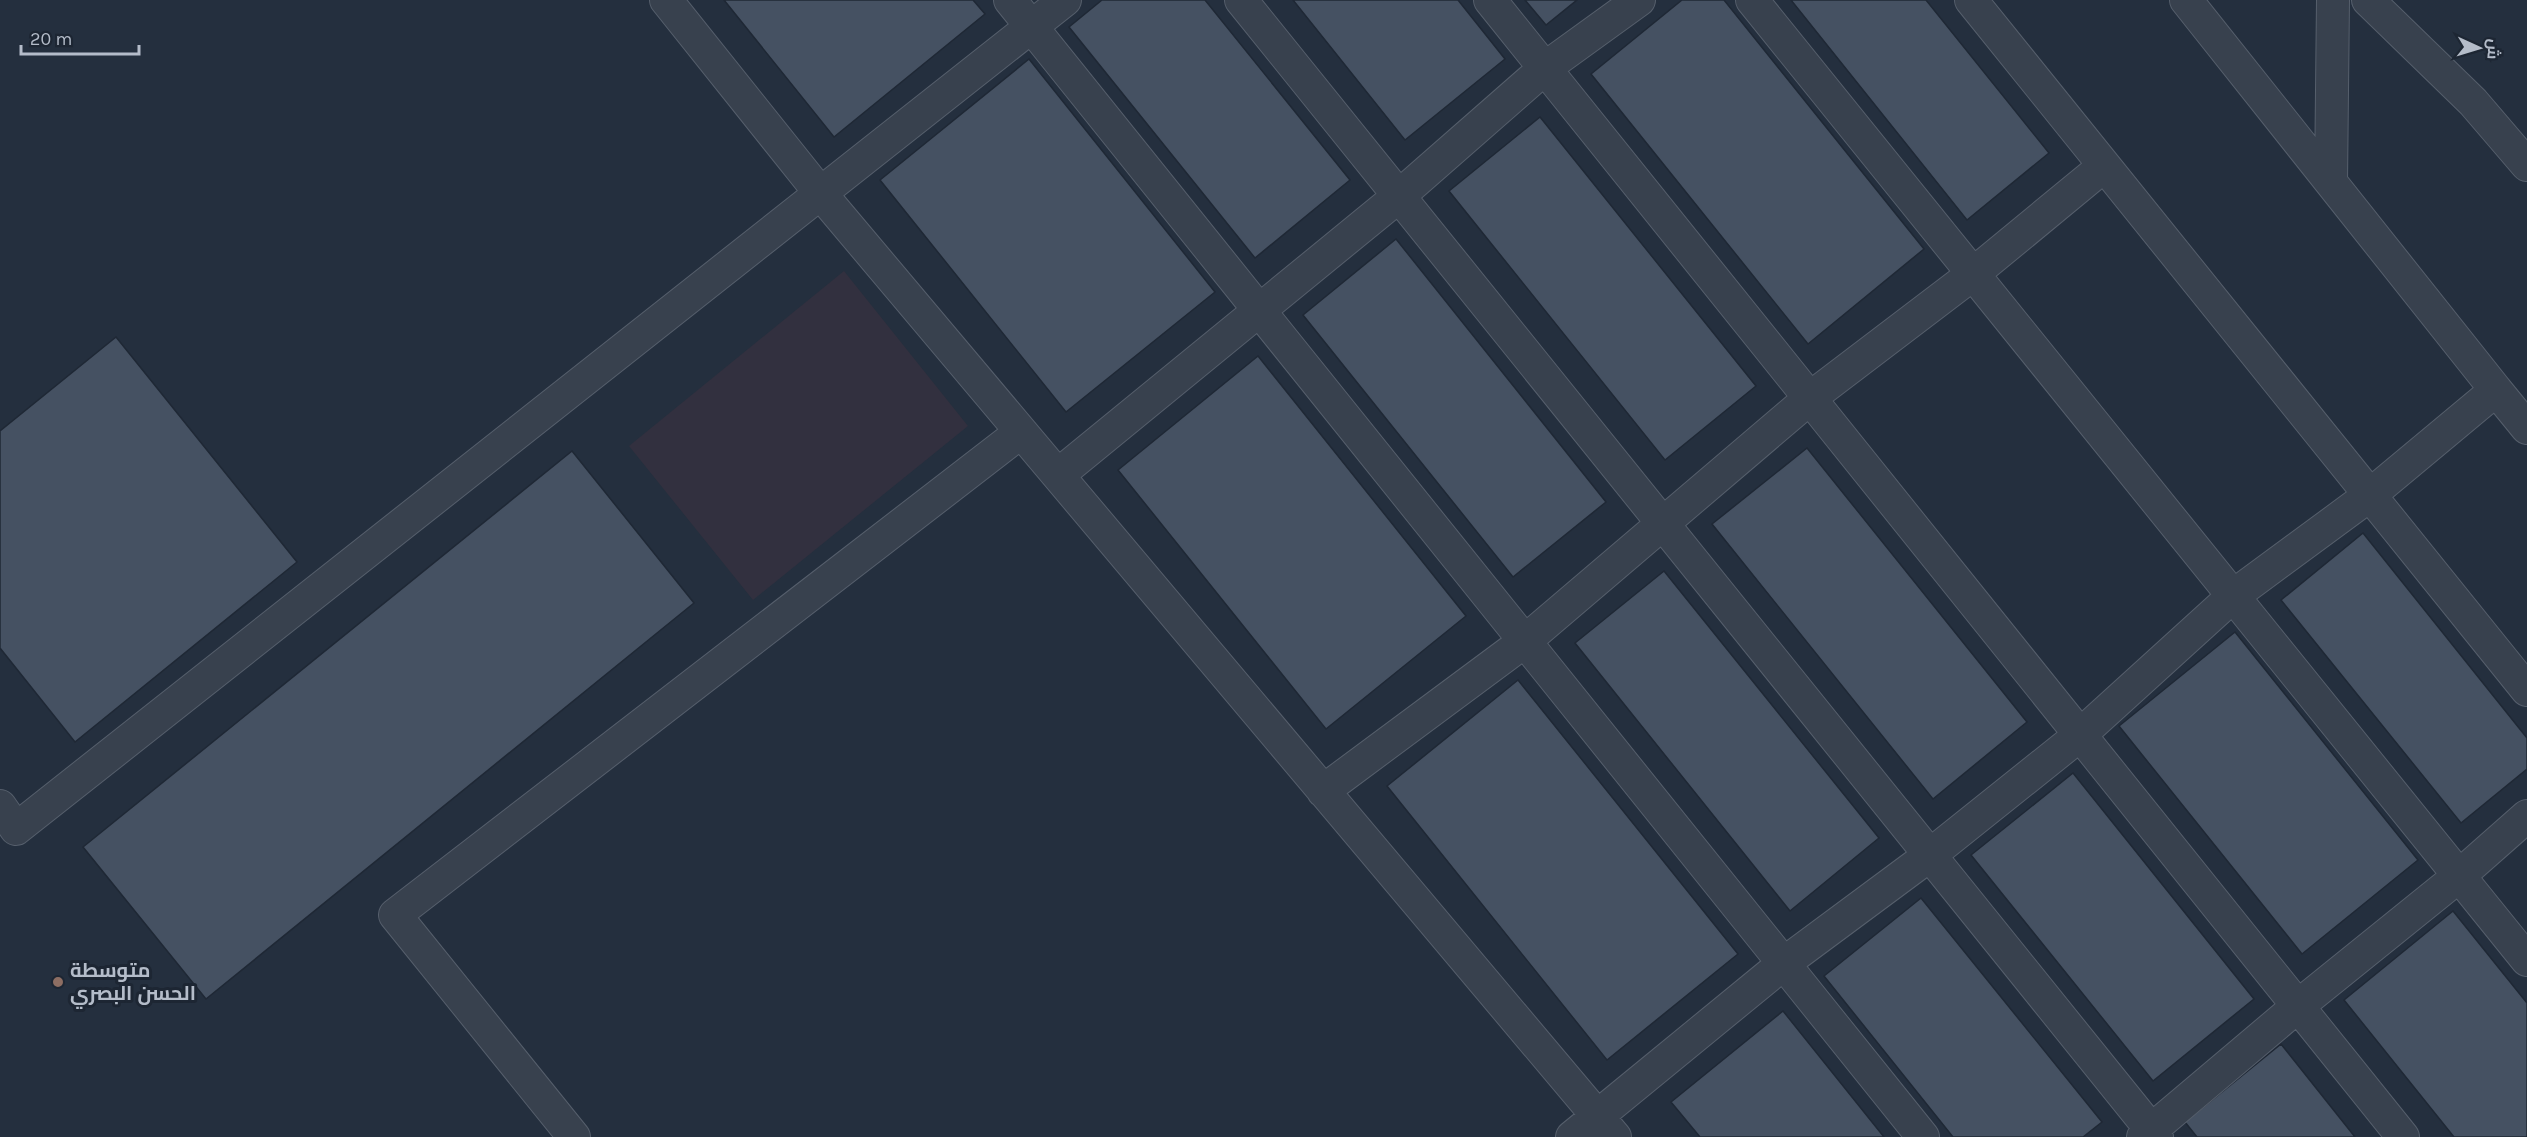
<svg xmlns="http://www.w3.org/2000/svg" width="2527" height="1137" viewBox="0 0 2527 1137" font-family="Karla,Cairo,sans-serif">
<style>
.medical{fill:#32303f}
.building{fill:#455162;stroke:#1f2835;stroke-width:1.5}
.lines{fill:none;stroke-linecap:round;stroke-linejoin:round}
.street-casing{stroke:#565f6c;stroke-width:34}
.street{stroke:#38414e;stroke-width:32}
.education-dot{fill:#8d6e63;stroke:#1d2633;stroke-width:2}
.labels{text-anchor:middle;dominant-baseline:central;stroke-width:6;stroke-linejoin:round;paint-order:stroke}
.poi-label{font-size:20px;font-weight:bold;fill:#b4bcc9;stroke:#1d2633;text-anchor:start}
</style>
<rect width="100%" height="100%" fill="#242f3e"/>
<path class="medical" d="M844 271 968 426 753 600 629 446Z"/>
<path class="building" d="M724 0H973L985 14 834 137Z
M1102 0H1205L1350 180 1255 258 1069 27Z
M1293 0H1458L1505 59 1405 140Z
M1525 0H1577L1546 25Z
M1682 0H1724L1924 249 1808 344 1591 74Z
M1791 0H1926L2049 153 1967 220Z
M1029 59 1215 292 1066 412 880 180Z
M1540 117 1756 386 1665 460 1449 191Z
M1396 239 1606 502 1513 577 1303 315Z
M116 337 297 562 75 742 0 648V431Z
M1258 356 1466 616 1326 729 1118 470Z
M1807 448 2027 722 1933 799 1712 524Z
M572 451 694 603 206 999 83 847Z
M2363 533 2527 738V769L2461 823 2281 600Z
M1664 571 1879 838 1790 911 1575 643Z
M2235 632 2418 860 2302 954 2119 726Z
M1518 680 1738 954 1607 1060 1387 786Z
M2073 773 2254 999 2153 1081 1971 855Z
M1921 898 2102 1122 2083 1137H1953L1824 976Z
M2453 911 2527 1003V1137H2454L2344 1000Z
M1783 1011 1884 1137H1700L1671 1102Z
M2281 1044 2355 1137H2197L2185 1122Z"/>
<g class="lines">
<g class="street-casing">
<path id="street" d="M666 0 821 194 1615 1137
M1010 0 1923 1137
M1241 0 2157 1137
M1490 0 2403 1137
M1752 0 2527 960
M1971 0 2527 690
M2186 0 2496 390
M2368 0 2473 102 2527 165
M2331 182 2333 0
M1058 475 1399 196 1545 68 1639 0
M1323 791 1525 641 1810 398 1973 274 2104 166
M0 806 16 829 1065 0
M574 1137 395 915 1021 432
M1572 1137 1783 964 1930 855 2080 735 2233 596 2370 495 2496 390 2527 428
M2143 1137 2298 1006 2459 876 2527 816"/>
</g>
<use href="#street" class="street"/>
</g>
<circle class="education-dot" cx="58" cy="982" r="6"/>
<g class="labels">
<g class="poi-label">
<text x="70" y="970">متوسطة<tspan x="70" dy="23">الحسن البصري</tspan></text>
</g>
</g>
<g transform="translate(2479 48) rotate(94)" stroke="#1d2633" stroke-width="4.5" paint-order="stroke">
<path d="M0-4.5L10 22L0 15L-10 22Z" fill="#b4bcc9"/>
<text y="-9" font-size="16" font-weight="bold" text-anchor="middle" fill="#b4bcc9">ش</text>
</g>
<path d="M21 45v9h118v-9" fill="none" stroke="#b4bcc9" stroke-width="3"/>
<text x="30" y="45" font-size="18" fill="#b4bcc9" stroke="#1d2633" stroke-width="4.5" paint-order="stroke">20 m</text>
</svg>
